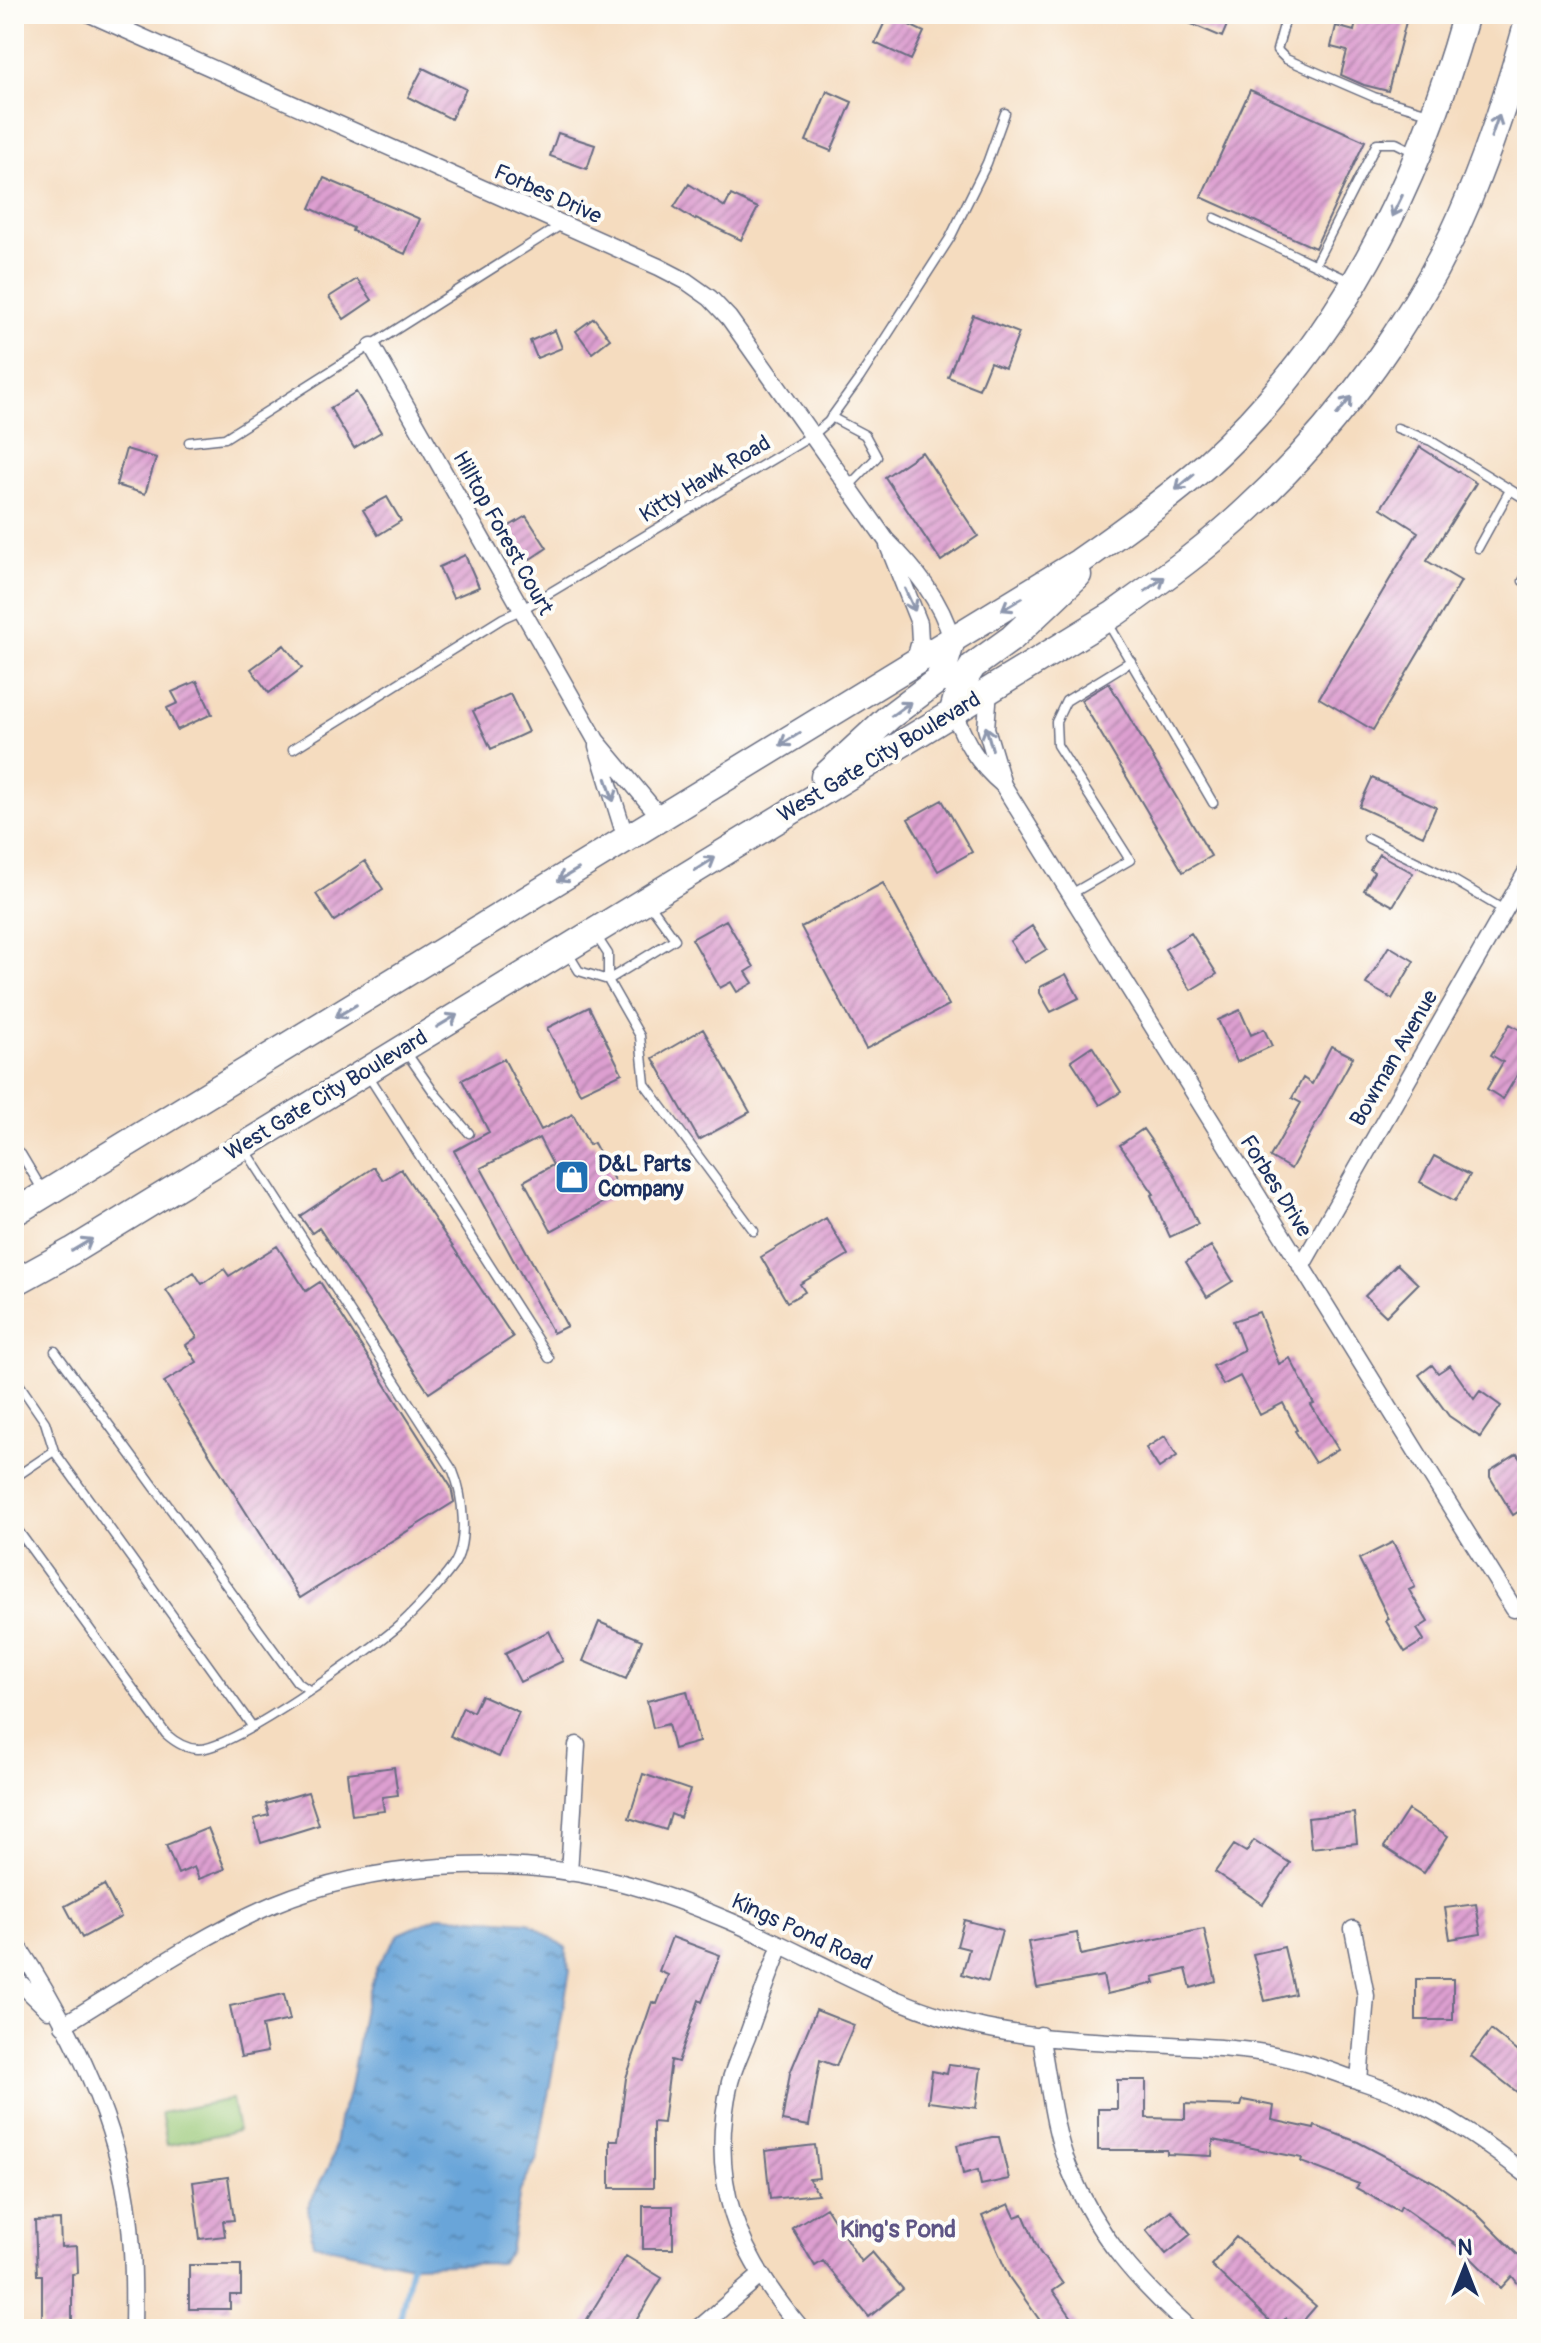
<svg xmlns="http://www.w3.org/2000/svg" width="1541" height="2343" viewBox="0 0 1541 2343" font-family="Pangolin,sans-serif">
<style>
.green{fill:#98c877;stroke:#5a7c6a;stroke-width:2}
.water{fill:url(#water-ripples);stroke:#426a9c;stroke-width:2}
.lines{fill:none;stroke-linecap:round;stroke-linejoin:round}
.stream{stroke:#69a5d9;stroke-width:6}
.building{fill:url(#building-hatch)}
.service-casing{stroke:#676c80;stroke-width:11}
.minor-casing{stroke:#676c80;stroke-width:19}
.primary-casing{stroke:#676c80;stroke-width:29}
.service{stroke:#fff;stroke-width:8}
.minor{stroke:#fff;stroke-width:16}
.primary{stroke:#fff;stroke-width:26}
.oneway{stroke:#8d97ae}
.labels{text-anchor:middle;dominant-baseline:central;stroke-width:8;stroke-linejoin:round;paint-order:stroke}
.street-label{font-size:22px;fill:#1b2f5e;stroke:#fdfcf7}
.poi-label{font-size:22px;font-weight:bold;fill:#1b2f5e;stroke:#fdfcf7;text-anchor:start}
.neighbourhood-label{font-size:24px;font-weight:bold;fill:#5f5686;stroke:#fdfcf7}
</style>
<defs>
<pattern id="water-ripples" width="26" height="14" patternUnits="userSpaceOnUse" patternTransform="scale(2)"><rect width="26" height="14" fill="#69a5d9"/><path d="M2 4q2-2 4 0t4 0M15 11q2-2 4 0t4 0" fill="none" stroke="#5687b3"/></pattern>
<pattern id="building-hatch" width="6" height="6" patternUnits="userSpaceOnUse" patternTransform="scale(2)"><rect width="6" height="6" fill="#dd9fd0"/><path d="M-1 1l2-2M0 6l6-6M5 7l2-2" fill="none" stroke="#b282ac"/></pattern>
</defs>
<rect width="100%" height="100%" fill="#fdfcf7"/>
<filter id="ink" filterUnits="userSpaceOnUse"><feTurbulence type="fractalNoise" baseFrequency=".0125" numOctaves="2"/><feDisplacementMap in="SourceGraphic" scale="16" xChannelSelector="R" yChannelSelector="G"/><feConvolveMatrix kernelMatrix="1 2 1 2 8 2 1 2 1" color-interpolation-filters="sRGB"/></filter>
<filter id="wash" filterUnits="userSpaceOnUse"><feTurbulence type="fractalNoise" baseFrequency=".006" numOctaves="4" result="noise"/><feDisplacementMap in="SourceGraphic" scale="32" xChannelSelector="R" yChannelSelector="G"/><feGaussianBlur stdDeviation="1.8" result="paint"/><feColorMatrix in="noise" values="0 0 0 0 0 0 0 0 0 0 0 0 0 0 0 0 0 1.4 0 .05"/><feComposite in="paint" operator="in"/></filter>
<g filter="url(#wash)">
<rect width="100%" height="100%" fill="#f5dcbf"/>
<path class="green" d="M232 2099 238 2131 167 2145 161 2113Z"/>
<path class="water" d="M440 1916 528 1922 565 1947 570 1970 537 2159 520 2191 510 2252 500 2263 411 2265 313 2244 308 2207 333 2157 340 2114 349 2094 363 2013 377 1966 399 1934Z"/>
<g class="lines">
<path class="stream" d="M398 2329 411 2265"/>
</g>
<g id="blocks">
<path class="building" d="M1168 14H1221L1230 18 1222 37Z
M1358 14H1408L1388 91 1364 85 1341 75 1347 51 1331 47 1336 26 1354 31Z
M888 15 924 32 911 60 875 43Z
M423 68 466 89 451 119 408 97Z
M1250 90 1365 141 1315 248 1201 197Z
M827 91 852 102 831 151 806 141Z
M558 133 595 145 587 169 550 156Z
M324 178 420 219 405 254 352 231 353 228 310 208Z
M689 184 725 207 731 195 758 208 741 240 696 218 695 220 674 207Z
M357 279 372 300 344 319 329 297Z
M973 315 1019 333 1005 368 990 362 979 389 948 377Z
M594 318 610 339 592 353 576 331Z
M555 330 562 348 537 358 530 341Z
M356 392 381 432 354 448 330 408Z
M1420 447 1476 483 1427 561 1461 581 1373 730 1319 698 1418 532 1381 508Z
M126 449 156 458 145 494 116 485Z
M922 452 978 536 941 561 885 477Z
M387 497 401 521 378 535 363 510Z
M526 516 547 548 524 563 503 530Z
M465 555 479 587 453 598 439 567Z
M284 645 302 668 269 693 251 669Z
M197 681 212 714 177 730 167 708 178 703 172 692Z
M1109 683 1211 856 1183 872 1081 700Z
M510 694 528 732 491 749 473 711Z
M1372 778 1436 807 1423 836 1359 807Z
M942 800 972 852 938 871 908 819Z
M1379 854 1413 873 1393 906 1364 890 1374 872 1370 869Z
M365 861 383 889 334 921 316 894Z
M883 883 949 1005 866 1049 801 927Z
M726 920 754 967 746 972 753 983 737 992 731 982 720 988 692 939Z
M1032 926 1047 949 1024 963 1010 941Z
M1191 933 1217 974 1191 990 1165 949Z
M1389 946 1414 961 1392 999 1366 984Z
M1066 974 1079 998 1051 1012 1040 993V987Z
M589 1007 622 1073 580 1093 547 1028Z
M1240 1010 1251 1035 1264 1029 1272 1046 1237 1062 1218 1020Z
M1510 1024 1527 1034V1058L1503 1099 1487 1089 1503 1062 1491 1055Z
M703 1029 750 1112 699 1140 653 1058Z
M1092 1046 1121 1092 1100 1105 1071 1060Z
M1331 1046 1353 1057 1291 1169 1270 1157 1301 1103 1292 1098 1303 1078 1312 1084Z
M504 1059 541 1130 573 1114 589 1145 594 1143 621 1193 551 1231 524 1181 553 1165 539 1138 481 1168 567 1326 553 1333 454 1151 489 1132 462 1080Z
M1143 1129 1174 1173 1198 1224 1170 1237 1151 1195 1154 1194 1120 1145Z
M1434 1156 1470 1175 1455 1201 1420 1182Z
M374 1167 383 1180 401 1169 513 1337 429 1393 319 1228 312 1233 300 1216Z
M826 1218 848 1255 800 1284 805 1292 787 1302 761 1257Z
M277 1246 306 1291 320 1282 451 1487 454 1502 300 1598 164 1382 197 1362 186 1345 197 1337 166 1290 194 1272 202 1284 224 1269 229 1276Z
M1211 1246 1233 1281 1207 1297 1186 1262Z
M1397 1264 1418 1284 1386 1316 1365 1296Z
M1259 1312 1279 1364 1290 1358 1314 1404 1311 1405 1338 1449 1315 1463 1295 1431 1297 1430 1283 1403 1260 1415 1240 1376 1223 1385 1213 1366 1244 1350 1233 1321Z
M1432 1365 1438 1373 1450 1365 1474 1399 1480 1391 1501 1406 1480 1437 1449 1416 1419 1375Z
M1165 1436 1177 1456 1159 1468 1146 1448Z
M1517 1454 1527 1471V1506L1513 1515 1490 1477V1471Z
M1393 1542 1415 1587 1409 1590 1428 1622 1417 1629 1424 1640 1405 1652 1386 1621 1389 1619 1359 1559Z
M599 1622 642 1640 626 1679 583 1661Z
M549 1631 563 1661 520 1682 505 1653Z
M687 1691 699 1742 674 1749 668 1724 653 1728 647 1701Z
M481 1695 519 1712 499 1757 450 1736 463 1707 473 1712Z
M394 1767 398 1795 382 1797 384 1811 352 1815 347 1773Z
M643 1774 690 1790 680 1818 671 1814 666 1830 629 1818Z
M308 1792 319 1825 261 1843 254 1819 269 1815 266 1804Z
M1408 1810 1448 1836 1424 1873 1384 1847Z
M1354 1813 1357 1843 1311 1848 1308 1818Z
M208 1828 225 1869 199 1879 194 1867 178 1874 166 1845Z
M1254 1840 1290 1863 1263 1904 1215 1872 1234 1845 1246 1852Z
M104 1885 121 1917 82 1938 65 1906Z
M1476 1904 1481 1934 1450 1939 1445 1908Z
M964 1920 1002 1930 988 1982 962 1974 969 1949 957 1946Z
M1204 1929 1216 1981 1191 1988 1186 1969 1153 1977 1155 1983 1107 1994 1103 1976 1037 1988 1028 1942 1077 1933 1081 1955Z
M672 1937 720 1955 702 2002 699 2000 678 2062 671 2060 663 2123 653 2122V2188H610V2140H618L626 2078 652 2002 657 2004 668 1975 659 1971Z
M1284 1947 1295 1994 1265 2001 1253 1954Z
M1416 1979H1453V2020H1416Z
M284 1994 290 2020 262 2026 267 2052 241 2057 230 2006Z
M816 2010 854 2025 836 2066 820 2060 809 2126 782 2121 790 2073Z
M1491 2030 1527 2059V2100L1471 2056Z
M949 2064 981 2068 976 2108 928 2102 932 2071 947 2074Z
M1117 2080H1146V2118L1185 2119V2104L1241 2106 1243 2100 1274 2106 1272 2120 1314 2129 1315 2126 1358 2142 1434 2182 1472 2209 1527 2264V2295L1512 2276 1501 2288 1463 2250 1401 2206 1399 2211 1356 2188 1359 2184 1301 2162 1302 2158 1213 2140 1212 2156 1167 2154V2150H1098V2109H1117Z
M992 2137H999L1009 2179 981 2185 978 2170 963 2174 957 2145Z
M815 2145 819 2178 809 2179 818 2194 770 2199 765 2151Z
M228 2177 234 2220 223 2221 225 2236 200 2239 193 2182Z
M1009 2204 1015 2217 1023 2214 1039 2251 1063 2284 1053 2291 1080 2329H1046L1009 2277 982 2216Z
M643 2206H673V2249H643Z
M826 2207 861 2262 872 2252 903 2289 869 2317 823 2261 815 2266 792 2228Z
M1171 2210 1191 2234 1166 2254 1146 2230Z
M60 2220 61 2247 77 2246 78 2273 72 2274V2329H42V2275H37L35 2221Z
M1236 2237 1316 2306 1297 2328 1286 2318 1277 2328 1211 2265Z
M626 2256 662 2278 631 2329H581Z
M189 2265H241V2295H230V2309H189Z"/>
</g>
</g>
<g filter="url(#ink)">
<use href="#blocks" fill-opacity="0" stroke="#676c80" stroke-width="2"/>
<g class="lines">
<g class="service-casing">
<path id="service" d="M1287 14 1277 50 1286 59 1374 97 1429 113
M1215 218 1350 281
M1315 264 1377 143H1396L1414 152
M831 417 865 435 877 457 849 486
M1397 428 1431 441 1527 500
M189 442 225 438 561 225
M1478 548 1510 490
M1523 581 1527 574
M1108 623 1213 803
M293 749 503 618 521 610 813 435 828 422 859 379 950 238 987 163 1005 113
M1368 838 1450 878 1504 910
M1071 894 1130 860 1057 745 1056 722 1066 701 1131 661
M649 903 675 939 608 980 640 1036 645 1084 754 1231
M568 953 579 971 608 980V954L595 934
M406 1052 433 1091 469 1133
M368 1075 549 1358
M21 1154 43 1191
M55 1351 297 1682 309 1690
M15 1378 45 1422 54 1451
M14 1478 54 1451 252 1726
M14 1525 166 1734C175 1742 185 1749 198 1749 232 1750 365 1654 395 1629 411 1616 441 1583 453 1566 469 1543 463 1495 453 1471L245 1149"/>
</g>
<g class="minor-casing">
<path id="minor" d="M90 14 659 267 686 281 710 298 729 318 886 540C915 569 941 600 952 640
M372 346 596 740 661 818
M888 545 919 623 920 641 914 663
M989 690 986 728 1003 785
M953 711C966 743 977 763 1003 785L1514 1609
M597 746 626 839
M1301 1267 1527 871
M569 1873 577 1745
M1353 1929 1366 1996 1359 2081
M14 1940C59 2008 101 2086 120 2166 133 2219 134 2274 133 2329
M781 1945C769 1976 758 2006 747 2037 741 2052 734 2067 730 2082 707 2182 737 2253 801 2329
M14 1977 48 2010
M63 2025C132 1983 200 1936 274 1904 372 1863 503 1855 606 1879 647 1888 687 1903 725 1919 812 1955 892 2009 985 2028 1071 2046 1164 2041 1251 2051 1283 2055 1312 2064 1342 2075 1362 2082 1382 2088 1401 2096 1447 2115 1488 2145 1527 2175
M1040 2035C1049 2079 1052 2127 1069 2168 1097 2236 1137 2281 1191 2329
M698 2329 761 2275"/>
</g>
<g class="primary-casing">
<path id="primary" d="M953 711 960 686 973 666 1012 638 1078 575
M824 777 889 717 938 680 944 667 952 640
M14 1213 1079 562C1122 532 1165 501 1205 466 1341 343 1417 188 1466 14
M14 1283 72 1251 1114 614C1160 581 1207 548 1248 509 1338 426 1423 311 1469 198 1492 142 1511 83 1527 25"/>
</g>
<use href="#service" class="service"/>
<use href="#minor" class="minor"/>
<use href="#primary" class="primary"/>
</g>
<defs><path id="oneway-shaft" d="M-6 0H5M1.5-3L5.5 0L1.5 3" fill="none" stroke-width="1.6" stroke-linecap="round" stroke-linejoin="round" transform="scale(2)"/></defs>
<g class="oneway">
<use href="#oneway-shaft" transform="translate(1495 126) rotate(-71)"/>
<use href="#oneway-shaft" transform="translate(1397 206) rotate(116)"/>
<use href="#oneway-shaft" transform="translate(1344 406) rotate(-51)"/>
<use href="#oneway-shaft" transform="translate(1185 482) rotate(140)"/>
<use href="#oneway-shaft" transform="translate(1155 584) rotate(-36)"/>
<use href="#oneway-shaft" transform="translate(910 600) rotate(65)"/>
<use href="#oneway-shaft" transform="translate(1012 604) rotate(149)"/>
<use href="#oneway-shaft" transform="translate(901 709) rotate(-36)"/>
<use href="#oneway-shaft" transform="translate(989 738) rotate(-106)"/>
<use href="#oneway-shaft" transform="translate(790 739) rotate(148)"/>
<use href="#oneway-shaft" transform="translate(610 790) rotate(72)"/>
<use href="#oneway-shaft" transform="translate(705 864) rotate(-32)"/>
<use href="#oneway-shaft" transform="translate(568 875) rotate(149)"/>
<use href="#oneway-shaft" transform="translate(346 1011) rotate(149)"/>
<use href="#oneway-shaft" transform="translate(447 1021) rotate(-31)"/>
<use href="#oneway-shaft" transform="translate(82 1245) rotate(-31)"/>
</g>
</g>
<defs>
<g id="shop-square" transform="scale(1.8)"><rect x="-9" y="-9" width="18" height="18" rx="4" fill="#1f6fb2" stroke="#fdfcf7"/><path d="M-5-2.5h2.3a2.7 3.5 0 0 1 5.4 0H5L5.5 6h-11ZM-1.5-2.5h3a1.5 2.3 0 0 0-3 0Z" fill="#fff"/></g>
</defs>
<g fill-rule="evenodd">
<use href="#shop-square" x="572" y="1177"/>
</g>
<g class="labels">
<g class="street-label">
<text transform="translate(548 194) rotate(24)">Forbes Drive</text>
<text transform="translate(705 479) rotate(-31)">Kitty Hawk Road</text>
<text transform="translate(503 533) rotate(61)">Hilltop Forest Court</text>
<text transform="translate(879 757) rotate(-31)">West Gate City Boulevard</text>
<text transform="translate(1394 1058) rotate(-60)">Bowman Avenue</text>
<text transform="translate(326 1095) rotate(-31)">West Gate City Boulevard</text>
<text transform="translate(1276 1186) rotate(58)">Forbes Drive</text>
<text transform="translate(802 1932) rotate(25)">Kings Pond Road</text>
</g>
<g class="poi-label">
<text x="598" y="1164">D&amp;L Parts<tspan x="598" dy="25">Company</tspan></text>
</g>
<g class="neighbourhood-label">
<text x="898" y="2229">King's Pond</text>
</g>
</g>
<rect width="1541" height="2343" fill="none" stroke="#fdfcf7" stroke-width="48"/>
<g transform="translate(1465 2267)" stroke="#fdfcf7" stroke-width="6" paint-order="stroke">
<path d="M0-6L14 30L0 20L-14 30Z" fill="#1b2f5e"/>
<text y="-12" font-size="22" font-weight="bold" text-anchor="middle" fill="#1b2f5e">N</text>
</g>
</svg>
